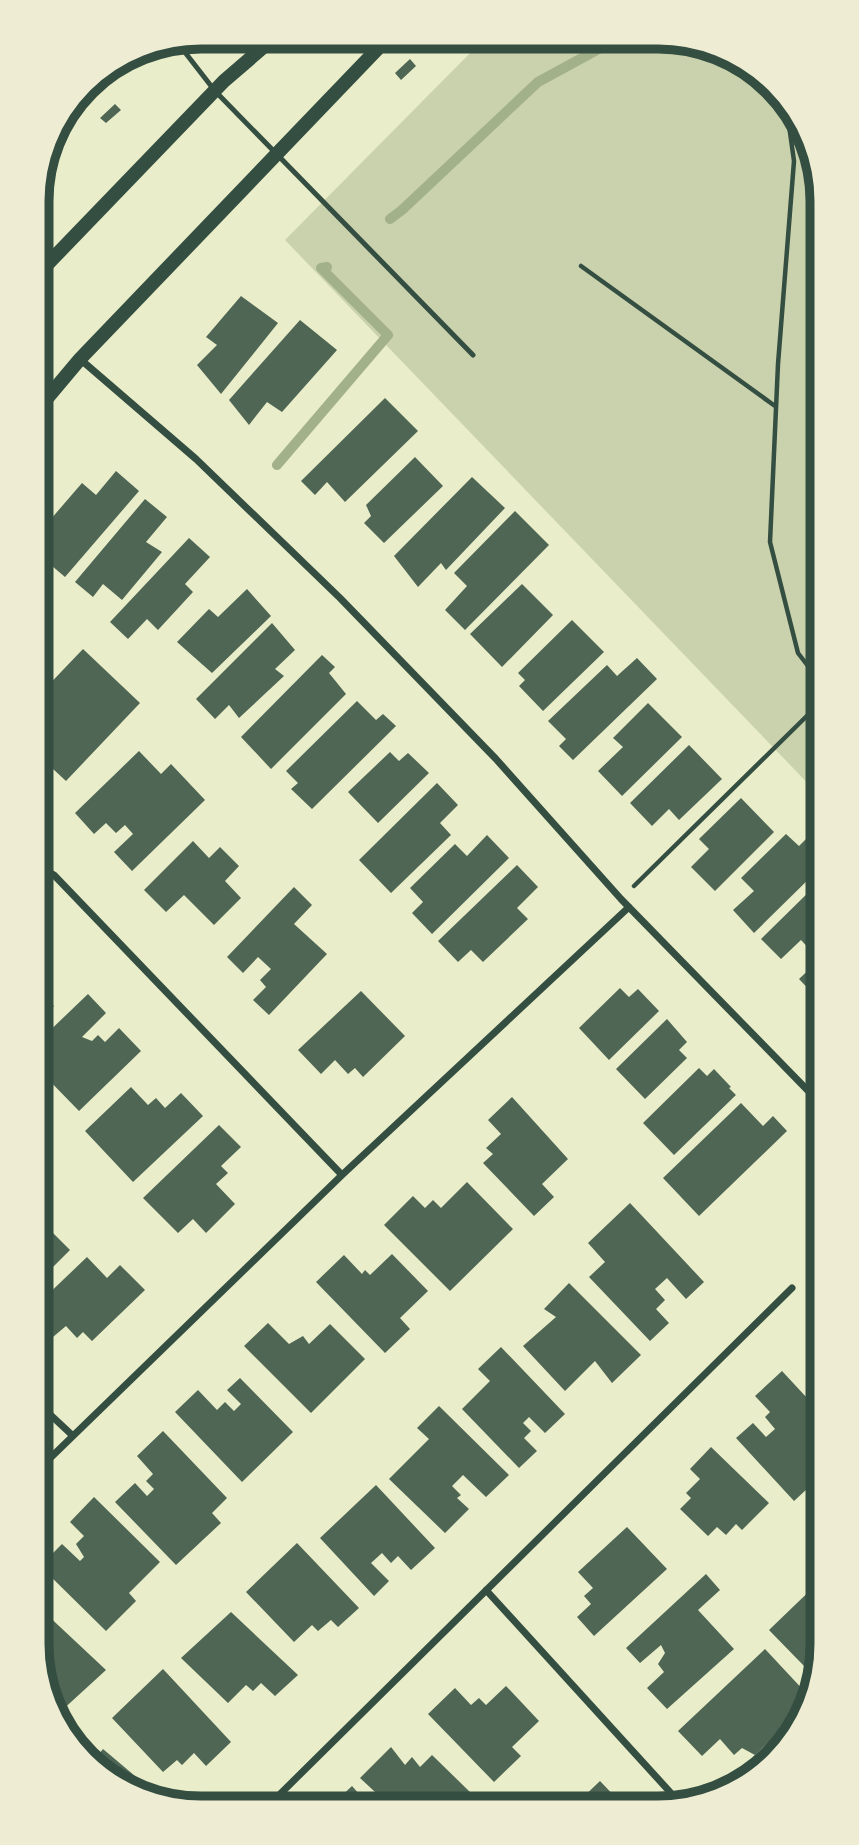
<svg xmlns="http://www.w3.org/2000/svg" width="859" height="1845" viewBox="0 0 859 1845" font-family="Signika,sans-serif">
<style>
.green{fill:#cad2ad}
.lines{fill:none;stroke-linecap:round;stroke-linejoin:round}
.stream{stroke:#a3b18a;stroke-width:10}
.building{fill:#4f6655}
.path{stroke:#344e41;stroke-width:4.5}
.service{stroke:#344e41;stroke-width:5}
.minor{stroke:#344e41;stroke-width:7}
.secondary{stroke:#344e41;stroke-width:14}
.rim{fill:none;stroke:#344e41;stroke-width:9}
</style>
<rect width="100%" height="100%" fill="#e9edc9"/>
<path class="green" d="M484 39 689 40 767 78 817 158 819 795 285 240Z
M126 57 136 66 111 83 101 72Z"/>
<g class="lines">
<path class="stream" d="M390 219 402 210 538 82 617 39
M277 465 388 335 321 268 327 267"/>
</g>
<path class="building" d="M410 59 416 66 401 80 395 73Z
M115 104 121 110 106 123 100 118Z
M241 296 278 323 221 394 197 365 217 345 206 337Z
M300 320 337 350 282 412 267 402 249 425 229 400Z
M385 398 418 431 345 502 327 482 315 495 301 481Z
M415 457 443 486 384 543 364 523 371 516 366 505Z
M116 471 139 491 65 577 38 554V534L82 483 96 495Z
M472 477 505 508 446 570 441 563 418 587 394 556Z
M145 499 167 517 146 542 162 552 122 600 103 584 93 597 75 582Z
M515 511 549 545 465 630 445 610 467 586 454 573Z
M189 538 210 557 185 584 193 592 158 630 147 619 128 639 110 622Z
M522 584 553 615 502 667 470 634Z
M247 589 271 616 212 673 177 642 209 609 218 617Z
M572 620 604 652 543 711 519 686 525 680 518 673Z
M272 623 295 650 275 669 284 676 239 718 229 705 215 719 196 699Z
M83 649 140 703 66 781 39 756V695Z
M322 655 335 667 329 673 346 694 271 769 241 737Z
M637 658 657 679 573 760 559 746 566 739 548 721 607 665 617 676Z
M357 701 376 720 383 714 396 726 312 809 291 789 298 783 286 771Z
M648 703 682 737 622 796 598 771 623 747 613 738Z
M689 745 722 779 679 820 669 809 652 826 630 803Z
M139 751 161 774 171 764 205 800 132 871 114 852 133 834 125 825 116 833 106 823 94 834 75 813Z
M390 752 399 761 408 753 429 773 378 823 348 792Z
M437 783 458 805 440 823 451 835 391 893 359 860Z
M741 798 774 832 715 891 691 867 709 849 699 839Z
M786 834 799 846 811 834 819 842V869L754 933 733 910 754 891 741 878Z
M487 835 509 858 432 934 412 913 423 902 410 888 455 844 467 856Z
M193 841 209 858 220 847 239 866 225 881 241 898 214 925 184 895 166 912 144 890Z
M517 865 538 887 517 908 528 919 483 962 471 950 458 962 438 941Z
M819 882V947L813 953 801 940 781 959 761 939Z
M294 887 312 905 294 924 327 954 269 1015 253 1000 266 987 260 980 271 969 258 957 243 973 227 957Z
M40 938 50 949 40 959Z
M819 960 820 1000V1013L812 1005 818 999 799 979Z
M620 988 629 997 638 989 659 1011 609 1060 579 1028Z
M361 991 405 1036 363 1077 355 1068 348 1074 335 1060 321 1074 298 1050Z
M40 992 54 1006 40 1019Z
M88 994 106 1013 82 1037 92 1041 98 1035 105 1042 119 1028 141 1051 79 1111 40 1071V1040Z
M667 1019 687 1042 679 1050 687 1058 645 1099 616 1069Z
M699 1068 707 1076 714 1069 731 1087 729 1088 736 1095 674 1155 643 1123Z
M131 1087 148 1105 156 1098 165 1108 181 1093 203 1116 133 1182 85 1131Z
M512 1097 568 1159 542 1184 554 1197 534 1216 483 1163 493 1154 486 1148 501 1134 488 1120Z
M741 1103 763 1126 773 1116 787 1131 699 1216 663 1178Z
M219 1125 241 1147 221 1166 228 1173 216 1184 235 1204 206 1233 193 1219 178 1233 143 1198Z
M467 1182 513 1229 450 1291 384 1225 413 1196 425 1208 433 1200 441 1208Z
M630 1203 704 1282 686 1299 667 1278 655 1289 665 1300 656 1309 669 1323 650 1341 589 1277 605 1262 588 1243Z
M41 1221 70 1250 41 1279Z
M392 1254 428 1291 400 1318 410 1329 385 1353 316 1282 344 1255 362 1274 365 1270 370 1275Z
M87 1257 107 1278 120 1265 145 1290 92 1341 83 1332 77 1338 66 1326 53 1337 41 1325V1301Z
M569 1283 641 1355 612 1383 595 1361 565 1391 523 1346 556 1317 544 1309Z
M268 1323 289 1344 303 1336 309 1344 330 1324 365 1359 311 1413 244 1346Z
M501 1347 565 1414 545 1433 529 1417 523 1423 531 1431 524 1438 537 1451 519 1468 462 1409 490 1381 478 1369Z
M782 1371 821 1413V1476L794 1501 736 1438 753 1423 766 1437 775 1429 765 1417 770 1412 755 1396Z
M240 1378 293 1432 242 1482 175 1412 198 1390 217 1410 225 1402 234 1411 241 1404 227 1390Z
M439 1406 509 1475 486 1497 463 1475 452 1486 461 1495 457 1498 469 1509 445 1533 389 1479 429 1439 417 1428Z
M163 1431 227 1498 212 1513 221 1523 176 1565 115 1502 135 1483 147 1496 154 1489 146 1481 153 1474 137 1456Z
M711 1447 769 1503 742 1530 736 1524 726 1535 717 1527 708 1536 680 1509 691 1498 686 1493 700 1479 690 1469Z
M376 1485 435 1548 411 1570 398 1556 391 1563 382 1553 371 1563 389 1581 374 1596 320 1538Z
M94 1497 160 1562 129 1593 136 1601 106 1631 42 1568V1564L62 1544 80 1561 84 1557 76 1544 84 1536 70 1522Z
M627 1527 667 1569 594 1636 577 1617 591 1604 584 1596 593 1588 578 1572Z
M297 1543 359 1608 338 1627 331 1620 318 1631 312 1625 294 1642 246 1592Z
M706 1574 720 1590 698 1610 734 1649 667 1709 647 1688 664 1672 658 1664 665 1653 661 1645 640 1663 626 1648Z
M822 1579V1648L804 1666 769 1630Z
M42 1610 106 1670 59 1713 42 1687Z
M231 1612 298 1675 275 1696 261 1683 253 1691 246 1685 228 1703 181 1658Z
M765 1649 807 1694 800 1712 755 1755 742 1748 734 1755 720 1739 702 1756 678 1731Z
M163 1669 231 1742 206 1766 194 1753 182 1765 177 1760 163 1772 112 1718Z
M506 1686 539 1721 512 1747 521 1756 494 1782 428 1714 455 1688 471 1705 479 1698 486 1705Z
M391 1747 405 1765 412 1757 420 1767 432 1755 471 1793 459 1804H388L360 1778Z
M103 1749 167 1803 166 1804 92 1767 91 1764Z
M600 1781 621 1803H577Z
M352 1786 368 1804H333Z"/>
<g class="lines">
<path class="path" d="M787 111 794 161 778 364 770 542 798 653 818 679
M581 266 775 406
M634 886 818 705"/>
<path class="service" d="M177 42 215 91 473 355"/>
<path class="minor" d="M80 359 196 459 340 598 496 759 621 899 820 1103
M40 867 54 875 342 1175
M41 1406 72 1435
M42 1466 342 1175 629 907
M486 1590 680 1803
M269 1805 792 1288"/>
<path class="secondary" d="M37 275 224 81 275 37
M38 409 80 359 388 38"/>
</g>
<path d="M0 0H859V1845H0ZM201 49H658A152 152 0 0 1 810 201V1644A152 152 0 0 1 658 1796H201A152 152 0 0 1 49 1644V201A152 152 0 0 1 201 49Z" fill="#eeecd3" fill-rule="evenodd"/>
<path class="rim" d="M201 49H658A152 152 0 0 1 810 201V1644A152 152 0 0 1 658 1796H201A152 152 0 0 1 49 1644V201A152 152 0 0 1 201 49Z"/>
</svg>
